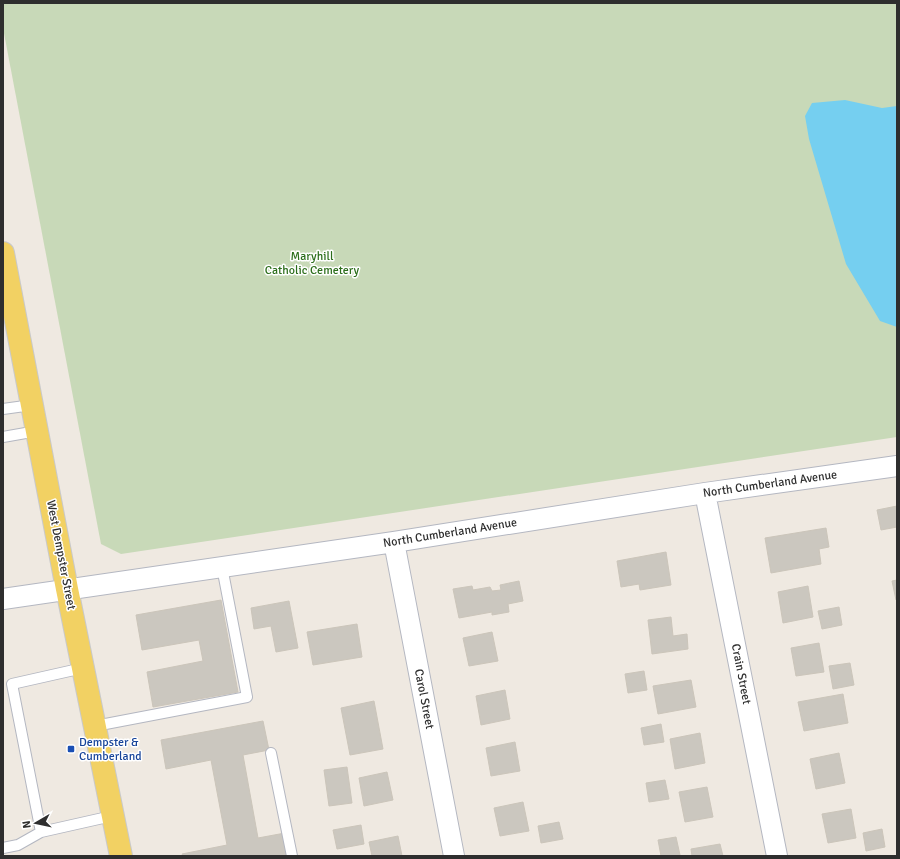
<svg xmlns="http://www.w3.org/2000/svg" width="900" height="859" viewBox="0 0 900 859" font-family="Signika,sans-serif">
<style>
.cemetery{fill:#c8d9b8}
.water{fill:#75cff0}
.building{fill:#cbc7bf;stroke:#cbc5ba}
.lines{fill:none;stroke-linecap:round;stroke-linejoin:round}
.lane-casing{stroke:#b4b7c1;stroke-width:12}
.street-casing{stroke:#b4b7c1;stroke-width:22}
.primary-casing{stroke:#c9c9c9;stroke-width:24}
.lane{stroke:#fff;stroke-width:10}
.street{stroke:#fff;stroke-width:20}
.primary{stroke:#f2d163;stroke-width:22}
.transit-dot{fill:#1a4fb4;stroke:#fff;stroke-width:1.5}
.labels{text-anchor:middle;dominant-baseline:central;stroke-width:3;stroke-linejoin:round;paint-order:stroke}
.park-label{font-size:12px;fill:#2c6e1b;stroke:#fff}
.street-label{font-size:12px;fill:#2e2e2e;stroke:#fff}
.transit-label{font-size:12px;fill:#164399;stroke:#fff;text-anchor:start}
</style>
<rect width="100%" height="100%" fill="#efe9e1"/>
<path class="cemetery" d="M3 3H897V437L121 554 101 544 3 28Z"/>
<path class="water" d="M845 100 882 108 897 106V327L880 321 846 264 809 139 805 116 812 103Z"/>
<path class="building" d="M897 506V527L881 530 877 510Z
M826 528 829 547 819 549 821 564 771 573 765 538Z
M666 552 671 585 640 590 639 584 621 587 617 561Z
M897 580V600H896L892 581Z
M519 581 523 601 508 604 509 612 492 615V612L459 618 453 589 472 586 473 590 490 587 492 591 501 590 500 585Z
M808 586 813 617 783 623 778 592Z
M221 600 238 692 153 707 147 672 203 661 199 640 142 650 136 615Z
M289 601 298 648 276 652 271 626 254 629 251 608Z
M839 607 842 625 822 629 818 611Z
M671 617 673 636 687 634 688 649 652 654 648 620Z
M357 624 362 657 313 665 307 632Z
M492 632 498 661 469 666 463 638Z
M819 643 824 672 796 676 791 648Z
M850 663 854 685 833 689 829 666Z
M644 671 647 690 628 693 625 674Z
M691 680 696 707 658 714 653 686Z
M505 690 510 719 481 725 476 696Z
M843 694 848 723 804 731 798 702Z
M374 701 383 749 350 755 341 708Z
M263 721 269 750 243 755 258 838 285 833 289 856H183L182 854 227 845 211 760 166 769 161 740Z
M661 724 664 742 644 745 641 728Z
M700 733 705 763 675 769 670 739Z
M515 742 520 771 491 776 486 748Z
M839 753 845 783 816 789 810 759Z
M347 767 352 803 329 806 324 770Z
M387 772 393 800 364 806 359 778Z
M665 780 669 799 649 802 646 783Z
M707 787 713 817 685 822 679 792Z
M523 802 529 831 500 836 494 808Z
M851 809 856 838 828 843 822 814Z
M559 822 563 839 541 843 538 826Z
M361 825 364 844 337 849 333 830Z
M882 829 885 847 866 851 863 833Z
M398 836 402 856H372L369 842Z
M676 837 680 855 673 856H661L658 840Z
M720 844 723 856H692L691 849Z"/>
<g class="lines">
<g class="lane-casing">
<path id="lane" d="M3 409 32 405
M3 437 37 431
M83 668 12 684 41 832 112 816
M95 726 247 697 222 567
M271 753 292 856
M3 848 18 845 41 832"/>
</g>
<g class="street-casing">
<path id="street" d="M705 493 777 856
M394 542 454 856
M3 599 394 542 705 493 897 466"/>
</g>
<g class="primary-casing">
<path id="primary" d="M3 253 67 589 121 856"/>
</g>
<use href="#lane" class="lane"/>
<use href="#street" class="street"/>
<use href="#primary" class="primary"/>
</g>
<rect class="transit-dot" x="67" y="745" width="8" height="8" rx="2"/>
<g class="labels">
<g class="park-label">
<text x="312" y="256">Maryhill<tspan x="312" dy="14">Catholic Cemetery</tspan></text>
</g>
<g class="street-label">
<text transform="translate(770 484) rotate(-8)">North Cumberland Avenue</text>
<text transform="translate(450 533) rotate(-9)">North Cumberland Avenue</text>
<text transform="translate(61 555) rotate(79)">West Dempster Street</text>
<text transform="translate(741 674) rotate(79)">Crain Street</text>
<text transform="translate(424 699) rotate(79)">Carol Street</text>
</g>
<g class="transit-label">
<text x="79" y="742">Dempster &amp;<tspan x="79" dy="14">Cumberland</tspan></text>
</g>
</g>
<rect width="900" height="859" fill="none" stroke="#2e2e2e" stroke-width="8"/>
<g transform="translate(36 823) rotate(261)" stroke="#ffffff" stroke-width="3" paint-order="stroke">
<path d="M0-3L7 15L0 10L-7 15Z" fill="#2e2e2e"/>
<text y="-6" font-size="11" font-weight="bold" text-anchor="middle" fill="#2e2e2e">N</text>
</g>
</svg>
